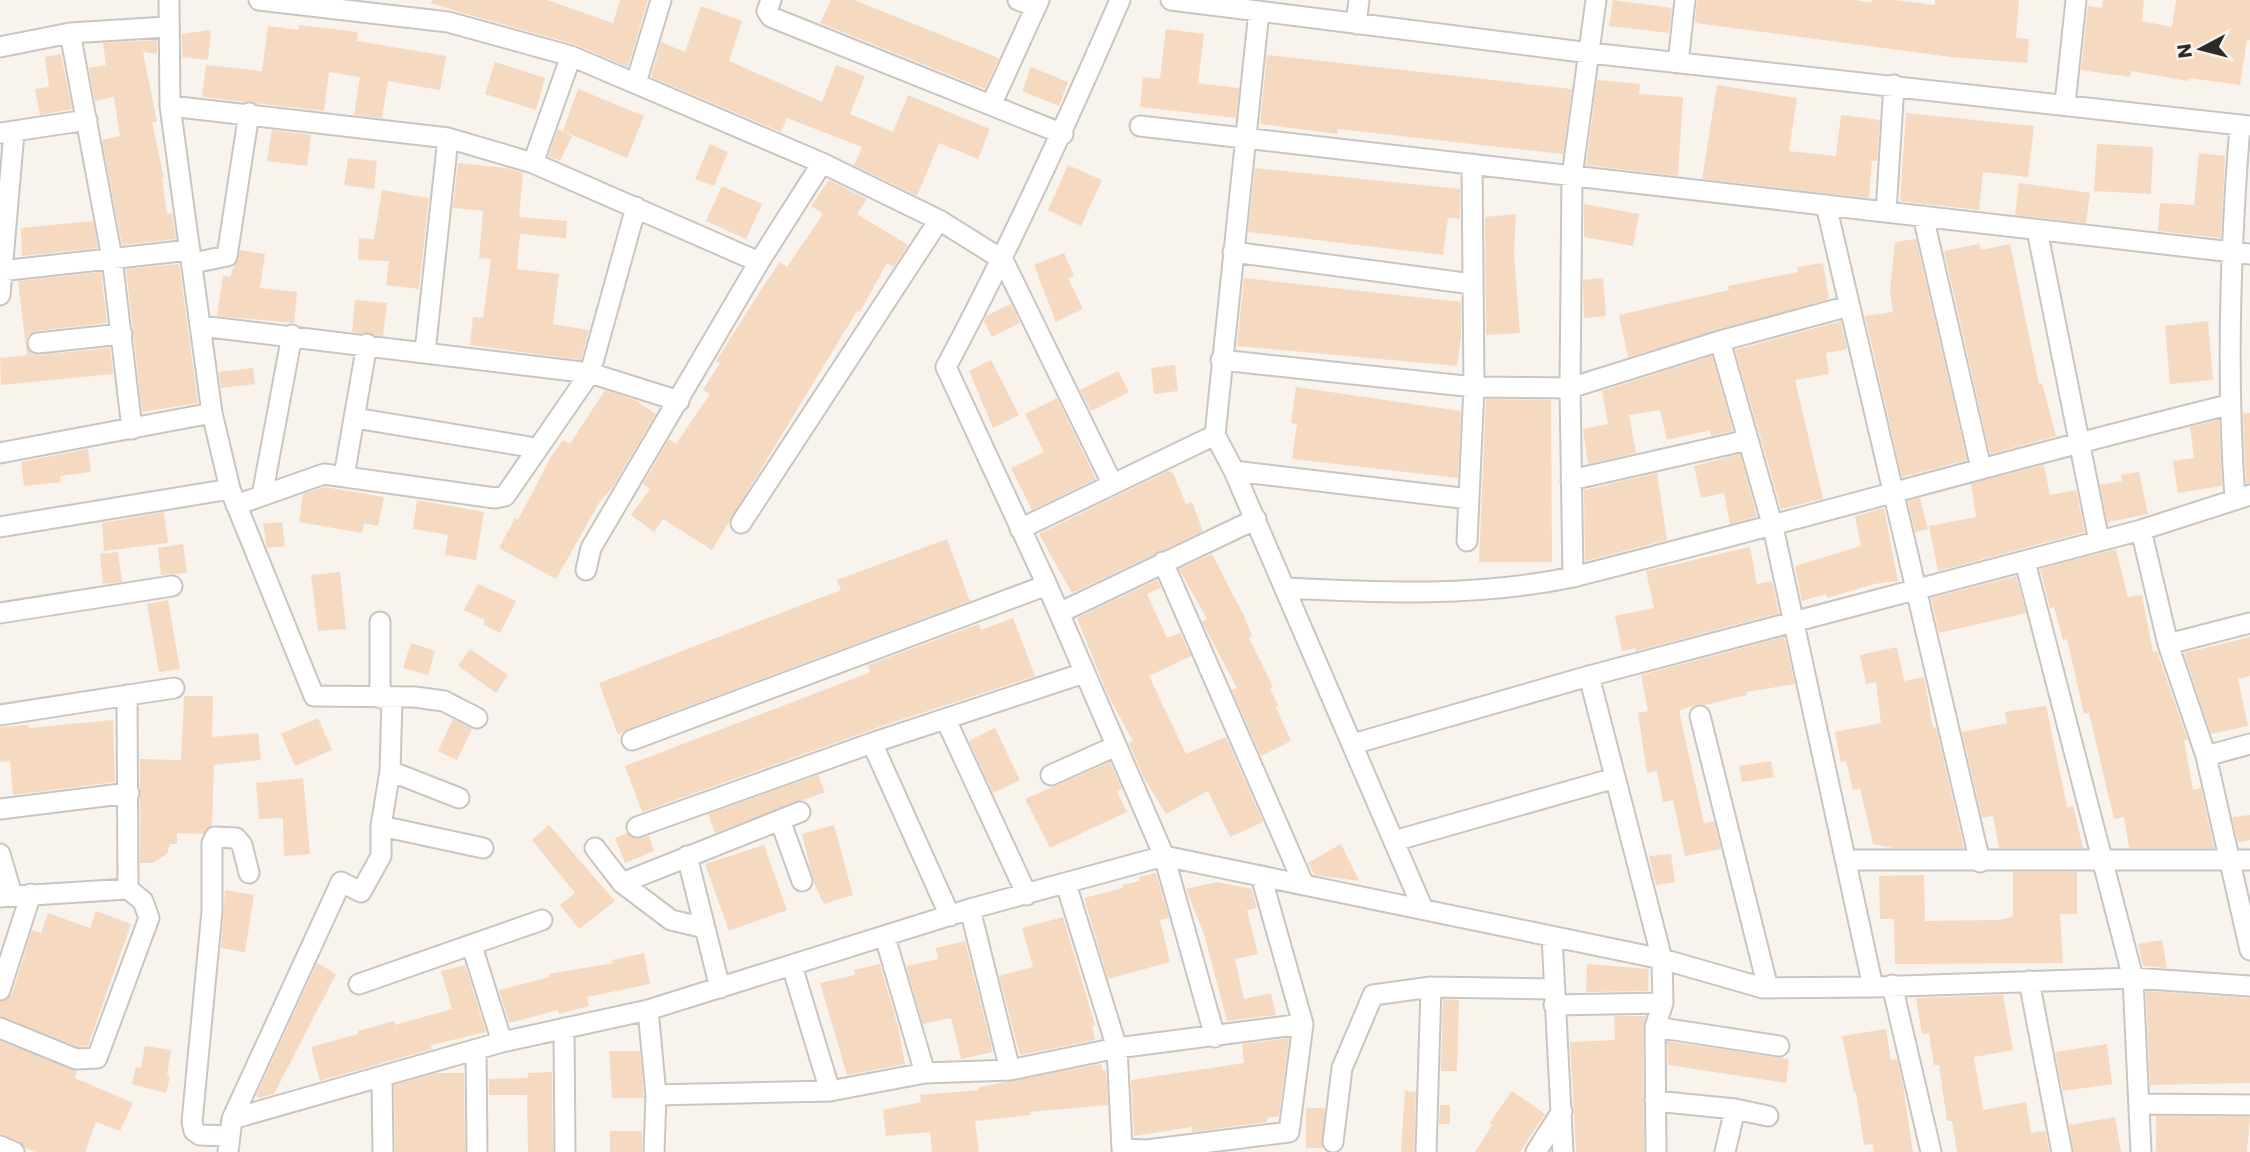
<svg xmlns="http://www.w3.org/2000/svg" width="2250" height="1152" viewBox="0 0 2250 1152" font-family="Poppins,sans-serif">
<style>
.building{fill:#f5d9c1}
.lines{fill:none;stroke-linecap:round;stroke-linejoin:round}
.minor-casing{stroke:#cac5c0;stroke-width:23}
.minor{stroke:#fff;stroke-width:19}
</style>
<rect width="100%" height="100%" fill="#f9f3ee"/>
<path class="building" d="M432 0H547L613 23 620 0H648L628 67 574 44 459 12 431 3Z
M831 0H854L999 58 985 89 820 23Z
M1613 0 1672 8 1669 33 1609 26Z
M1697 0H1856L1871 3 1872 0H1894L1935 5V0H2019L2016 38 2029 39 2027 63 1951 57 1695 23Z
M2103 0H2144L2142 21 2172 27 2176 0H2250V40H2247L2240 85 2189 78 2188 81 2131 71 2130 77 2081 70 2088 6 2102 8Z
M701 6 742 21 729 61 822 102 836 65 865 76 850 114 893 132 908 95 990 129 978 159 939 143 917 196 854 165 862 147 787 118 781 132 651 77 661 42 685 52Z
M299 25 358 32 357 41 446 56 440 90 388 81 382 118 354 115 360 77 329 72 324 111 202 97 206 65 262 71 268 26 299 30Z
M1166 29 1204 34 1198 83 1239 88 1236 118 1140 107 1143 77 1160 79Z
M211 30 208 60 182 57V34Z
M157 40V54L143 52 157 122H152L164 178H162L167 214 172 213 176 239 122 245 102 140 120 136 114 97 95 101 89 68 106 65 103 43Z
M61 54 72 109 40 115 35 89 49 87 45 57Z
M1267 55 1572 89 1563 154 1338 129 1337 134 1260 124Z
M495 62 545 78 536 110 485 94Z
M1031 67 1068 82 1059 106 1022 91Z
M1597 80 1640 84 1639 94 1683 97 1678 176 1586 165Z
M1717 85 1797 98 1789 151 1836 156 1841 115 1880 120 1877 161H1872L1869 198 1702 179Z
M578 89 644 116 627 158 563 131Z
M1906 113 2034 126 2028 177 1983 172 1979 210 1900 201Z
M558 129 572 136 560 161 548 156Z
M272 130 311 135 307 166 267 161Z
M710 144 728 152 714 186 695 179Z
M2097 144 2153 147 2151 194 2094 191Z
M2199 153 2225 156 2221 238 2158 231 2160 203 2194 205Z
M348 158 377 161 374 189 344 185Z
M458 163 506 168 523 173 519 217 567 221 566 238 520 234 517 269 559 274 553 324 589 330 581 360 470 345 473 317 483 318 491 259 479 258 483 211 453 208Z
M1068 165 1102 180 1081 226 1048 210Z
M1255 168 1460 189V219L1448 218 1443 255 1248 232Z
M829 180 867 199 857 214 908 245 894 267 887 263 860 312 857 311 712 550 663 519 654 532 631 515 650 489 643 484 669 439 676 444 710 394 703 390 720 363 716 361 761 290 780 262 787 267 823 214 811 206Z
M2019 183 2090 193 2086 223 2015 215Z
M722 186 762 204 746 239 706 221Z
M382 190 429 198 419 289 386 285 389 261 358 260 359 238 374 239Z
M1584 204 1639 214 1633 246 1584 237Z
M1516 214 1514 255 1520 333 1486 335 1485 217Z
M93 221 98 248 22 256 21 228Z
M1916 239 1967 460 1902 477 1865 316 1893 312 1890 291 1895 242Z
M1979 244 1981 250 2010 244 2039 384 2042 383 2056 436 1990 454 1944 251Z
M240 250 265 254 260 288 297 292 294 323 217 316 223 276 230 277Z
M1064 253 1074 276 1068 278 1083 309 1056 322 1034 265Z
M1823 263 1829 299 1628 357 1619 315 1729 290 1728 286 1798 272 1797 267Z
M179 264 198 403 142 412 126 269Z
M101 272 107 323 36 331 27 337 26 345 32 354 39 355 110 348 113 374 1 385 0 358 27 355 18 281Z
M1244 278 1461 302V337L1457 366 1237 346Z
M1603 278 1606 316 1584 318 1583 280Z
M355 300 387 303 383 336 352 332Z
M1011 304 1020 323 992 337 984 321 986 316Z
M1841 321 1847 349 1826 353 1829 374 1795 380 1823 499 1781 509 1735 350Z
M2208 321 2213 380 2170 384 2165 326Z
M1712 356 1733 431 1711 436 1710 430 1667 440 1660 410 1629 415 1636 453 1588 464 1583 429 1608 424 1602 391Z
M991 360 1019 415 993 428 969 371Z
M1175 365 1178 391 1154 394 1151 368Z
M253 368 255 384 221 388 219 372Z
M1118 371 1129 392 1091 411 1080 390Z
M1296 387 1461 411 1458 478 1292 459 1297 424 1291 423Z
M605 390 635 400 656 414 612 488 599 503 556 579 499 548 515 518 518 520 551 457 563 440 570 444Z
M1057 398 1096 479 1032 510 1011 468 1044 452 1025 414Z
M1486 399 1551 400 1552 562H1479Z
M2250 413V483H2246L2243 414Z
M2219 420 2222 486 2178 493 2173 461 2194 458 2190 427Z
M88 449 91 472 60 476 61 482 24 486 21 462Z
M1740 454 1757 516 1730 524 1724 493 1701 498 1694 466Z
M2044 465 2050 495 2076 490 2085 532 1938 571 1929 526 1976 517 1971 484Z
M1168 471 1173 473 1186 504 1192 502 1203 531 1072 593 1039 534Z
M2139 472 2148 514 2109 522 2108 526 2100 485 2122 481 2121 475Z
M1657 473 1667 540 1585 561 1584 490Z
M325 487 384 497 378 526 364 523 362 533 299 522 303 494Z
M1920 498 1928 529 1915 532 1908 501Z
M417 500 484 512 476 560 445 555 448 535 413 529Z
M1884 508 1898 581 1874 584 1827 598 1826 594 1802 601 1795 566 1861 546 1855 516Z
M164 512 168 543 104 551 102 523Z
M282 522 285 546 267 548 263 524Z
M947 539 970 601 628 729 618 735 599 683 841 590 837 580Z
M183 544 187 573 161 575 158 548Z
M1750 547 1757 584 1772 581 1779 613 1636 651 1635 648 1622 651 1615 616 1654 608 1646 571Z
M2116 549 2128 597 2142 595 2153 652 2157 651 2187 739 2184 740 2193 790 2201 788 2214 848H2129L2124 817 2114 819 2089 713 2084 714 2067 639 2063 640 2054 607 2050 608 2040 569Z
M118 552 122 582 103 584 100 554Z
M1212 554 1245 618 1252 636 1249 638 1273 687 1270 689 1278 705 1276 707 1291 741 1261 756 1232 690 1237 688 1202 622 1207 619 1179 569Z
M340 572 346 629 318 631 311 575Z
M2016 576 2026 613 1939 633 1931 598Z
M1157 580 1161 588 1147 594 1167 638 1180 633 1191 656 1149 676 1186 754 1226 737 1263 822 1230 837 1208 791 1166 814 1144 778 1129 743 1133 741 1107 693 1077 618Z
M478 584 516 601 500 633 483 624 485 620 464 610Z
M168 600 180 669 159 672 147 604Z
M1013 618 1035 676 885 725 642 812 625 766 866 674 870 672 868 665 979 624 981 630Z
M1784 637 1795 684 1746 692 1747 695 1705 705 1698 704 1679 711 1704 823 1714 821 1721 849 1685 856 1673 800 1663 802 1657 771 1647 773 1638 713 1648 711 1641 675Z
M2250 637V676L2238 679 2248 726 2211 734 2184 653Z
M411 643 435 651 428 675 403 668Z
M1897 647 1904 681 1924 677 1933 728 1936 727 1964 848H1893L1873 844 1860 788 1853 790 1846 761 1841 762 1835 732 1881 723 1876 682 1866 684 1860 655Z
M470 649 508 675 496 693 458 666Z
M184 696H213L212 737 258 733 261 760 214 765 212 825 203 834 177 833V844H170L167 854 152 863H140V759L181 760Z
M2046 706 2067 807 2073 806 2083 848H1999L1993 816 1982 818 1962 732 2007 723 2005 712Z
M318 718 332 750 295 766 281 734Z
M453 719 472 729 457 760 438 751Z
M113 720 115 782 13 795 10 761 0 762V727L28 725 29 728Z
M995 728 1020 780 993 793 969 741Z
M1771 761 1774 777 1742 782 1739 766Z
M1110 762 1122 789 1117 792 1127 812 1050 848 1025 799Z
M818 775 825 792 715 833 708 814Z
M303 778 310 854 284 856 283 818 259 819 256 783Z
M2250 815V840L2238 842 2232 817Z
M549 825 615 901 579 929 560 905 575 893 532 840Z
M834 825 853 895 824 904 814 883 802 834Z
M627 833 635 839 649 836 654 851 625 863 615 838Z
M1341 844 1359 881 1315 875 1308 863Z
M764 845 787 910 729 931 705 864Z
M1671 854 1675 882 1656 885 1649 856Z
M2013 872H2077V914H2060L2063 963 1895 964 1894 919H1880L1879 876 1924 875 1925 921 1999 920 2013 917Z
M1156 873 1169 918 1160 920 1170 962 1108 979 1084 898 1123 888 1122 885 1140 881 1139 877Z
M1217 882 1252 889 1257 908 1247 910 1258 954 1235 959 1244 999 1271 993 1276 1015 1227 1021 1204 934 1186 889Z
M225 890 254 895 245 952 221 948Z
M96 911 131 924 88 1046 78 1047 0 1016V1002L12 994 32 930 41 933 48 913 90 928Z
M1063 917 1095 1025 1092 1026 1095 1040 1020 1055 999 976 1033 967 1022 928Z
M2162 940 2167 968 2143 966 2138 944Z
M965 941 993 1052 961 1059 951 1018 923 1024 906 966 938 959 936 948Z
M644 953 650 984 587 997 589 1006 559 1014 558 1010 509 1023 499 990 550 977 549 974 613 963 612 960Z
M317 963 336 974 274 1094 259 1098 256 1096Z
M880 964 899 1030 905 1064 847 1075 820 983 855 975 854 970Z
M1587 964 1649 969 1648 991 1586 992Z
M465 965 486 1032 431 1045 432 1049 320 1081 311 1047 358 1034V1031L394 1021 395 1025 452 1009 441 971Z
M2146 991 2250 998V1083L2150 1085Z
M2003 995 2013 1050 1974 1057 1983 1110 2026 1102 2031 1133 2045 1131 2050 1152H1957L1952 1121H1947L1939 1065H1934L1929 1033 1922 1034 1916 998Z
M1443 999 1459 1000 1457 1071H1441Z
M1614 1016H1646L1643 1027 1644 1152H1576L1570 1042 1615 1040Z
M1886 1029 1891 1060 1897 1059 1903 1086 1913 1152H1874L1873 1144 1864 1145 1856 1092H1854L1842 1036Z
M1289 1038 1279 1116 1267 1118V1122L1192 1132V1127L1134 1136 1131 1080 1244 1063 1242 1044Z
M0 1041 77 1071 75 1078 133 1103 120 1131 96 1122 85 1152H36L25 1148 19 1141 0 1134Z
M1667 1041 1789 1059 1786 1083 1668 1065Z
M2107 1044 2112 1084 2063 1091 2055 1052Z
M145 1046 171 1050 167 1076H170L166 1093 132 1084 136 1067 141 1068Z
M609 1051H640L644 1098H612Z
M1101 1064 1103 1071H1106L1108 1105 1030 1112 1031 1115 975 1121 979 1152H932L930 1132 886 1136 883 1110 921 1102 920 1095 979 1090V1087Z
M552 1072 553 1152H528L527 1095H489V1079L528 1078V1073Z
M437 1073H464L465 1152H395L394 1085Z
M1405 1091 1416 1092 1414 1152H1401Z
M1512 1091 1545 1114 1520 1152H1475L1493 1124H1489Z
M1440 1105H1450V1124H1439Z
M1306 1108H1325L1322 1148H1306Z
M2156 1116 2250 1117 2247 1152H2156Z
M2115 1117 2121 1152H2074L2069 1125Z
M610 1131H642V1152H610Z"/>
<g class="lines">
<g class="minor-casing">
<path id="minor" d="M169 0 170 106 212 413 230 489 314 696 415 697 444 701 477 718
M259 0 448 22 571 56 822 163 939 220 1003 260 1112 483
M771 0 767 11 771 17 1063 134
M1018 0 1036 7
M1120 0C1066 125 1010 247 946 367L1047 585 1164 856 1215 1037
M1171 0 1590 53 2250 126
M1596 0 1572 176 1570 388 1573 577C1792 522 2009 459 2228 405
M1356 24 1359 0
M70 33 112 258 132 429
M0 47 70 33 167 27
M1678 63 1685 0
M636 83 661 0
M992 103 1039 0
M2065 104 2076 0
M170 106 448 138 533 163 759 262
M1140 126 2250 254
M1 133 87 120
M533 163 571 56
M1826 205 1980 862
M1886 212 1894 85
M1923 216 1981 468
M2037 230 2099 541
M1233 252 1472 284
M193 263 227 256 249 113
M0 271 190 250
M0 295 14 132
M201 326 590 373 679 401
M1720 341 1773 527 1873 987
M38 343 122 334
M425 352 448 138
M1221 360 1474 387 1570 388 1720 341 1849 306
M355 418 536 448
M1215 435 1234 471 1469 499
M0 453 212 413
M1234 471 1423 909
M344 476 367 344
M1571 480 1748 440
M262 496 292 335
M2235 499C2226 374 2230 251 2240 125
M236 505 324 474 495 498 505 496 590 373 636 207
M741 523 939 220
M0 527 230 489
M1020 529 1215 435 1259 11
M2141 530 2168 644 2206 756 2250 950
M1467 541 1474 387 1472 164
M1163 562 1304 885
M2025 562 2133 978 2141 1152
M586 570 591 548 759 262 822 163
M1287 588C1384 593 1478 597 1573 577
M0 613 172 586
M1059 613 1256 519
M380 622V698
M2168 644 2250 623
M1589 676 1662 959 1663 1003 1655 1027 1656 1152
M127 695 128 889
M0 715 174 688
M1700 716 1768 988
M946 720 1027 895
M632 740 1047 585
M1353 744 1589 676 2141 530 2250 495
M2206 756 2250 744
M390 771 459 798
M1051 775 1116 746
M0 809 129 793
M780 820 802 881
M381 826 483 848
M637 827 872 743
M1394 841 1615 778
M595 848 622 883 671 920 705 928
M0 854 12 895
M687 856 720 988
M1847 860H2250
M622 883 800 812
M1066 884 1117 1048 1122 1149 1147 1150 1289 1132 1303 1024 1261 876
M0 897 128 889 143 901 149 918 97 1058 76 1059 0 1028
M970 909 1010 1070
M950 916 872 743 1084 673
M1552 936 1563 1152
M885 937 925 1073
M472 946 502 1042
M792 966 830 1091
M2029 981 2062 1152
M359 984 542 920
M1892 985 1931 1152
M0 990 31 894
M1554 1005 1663 1003
M648 1010 656 1095 654 1152
M1655 1027 1779 1046
M564 1028 565 1152
M476 1050 477 1152
M382 1079 383 1152
M656 1095 830 1091 925 1073 1010 1070 1117 1048 1303 1024
M1655 1101 1735 1109 1768 1116
M2141 1104 2250 1105
M232 1119 502 1042 648 1010 970 909 1164 856 1662 959 1763 988 1873 987 2133 978 2250 986
M230 1136 200 1135 194 1131 192 1122 212 911V843L215 837 236 838 242 845 249 873
M1333 1142 1342 1068 1373 995 1431 987 1552 989
M0 1146 14 1152
M228 1152 232 1119 341 882 361 892 381 856V826L390 771 392 699
M1426 1152 1431 987
M1536 1152 1562 1111
M1725 1152 1735 1109"/>
</g>
<use href="#minor" class="minor"/>
</g>
<g transform="translate(2201 49) rotate(263)" stroke="#f9f3ee" stroke-width="5" paint-order="stroke">
<path d="M0-5L12 26L0 18L-12 26Z" fill="#2d2b29"/>
<text y="-10" font-size="19" font-weight="bold" text-anchor="middle" fill="#2d2b29">N</text>
</g>
</svg>
